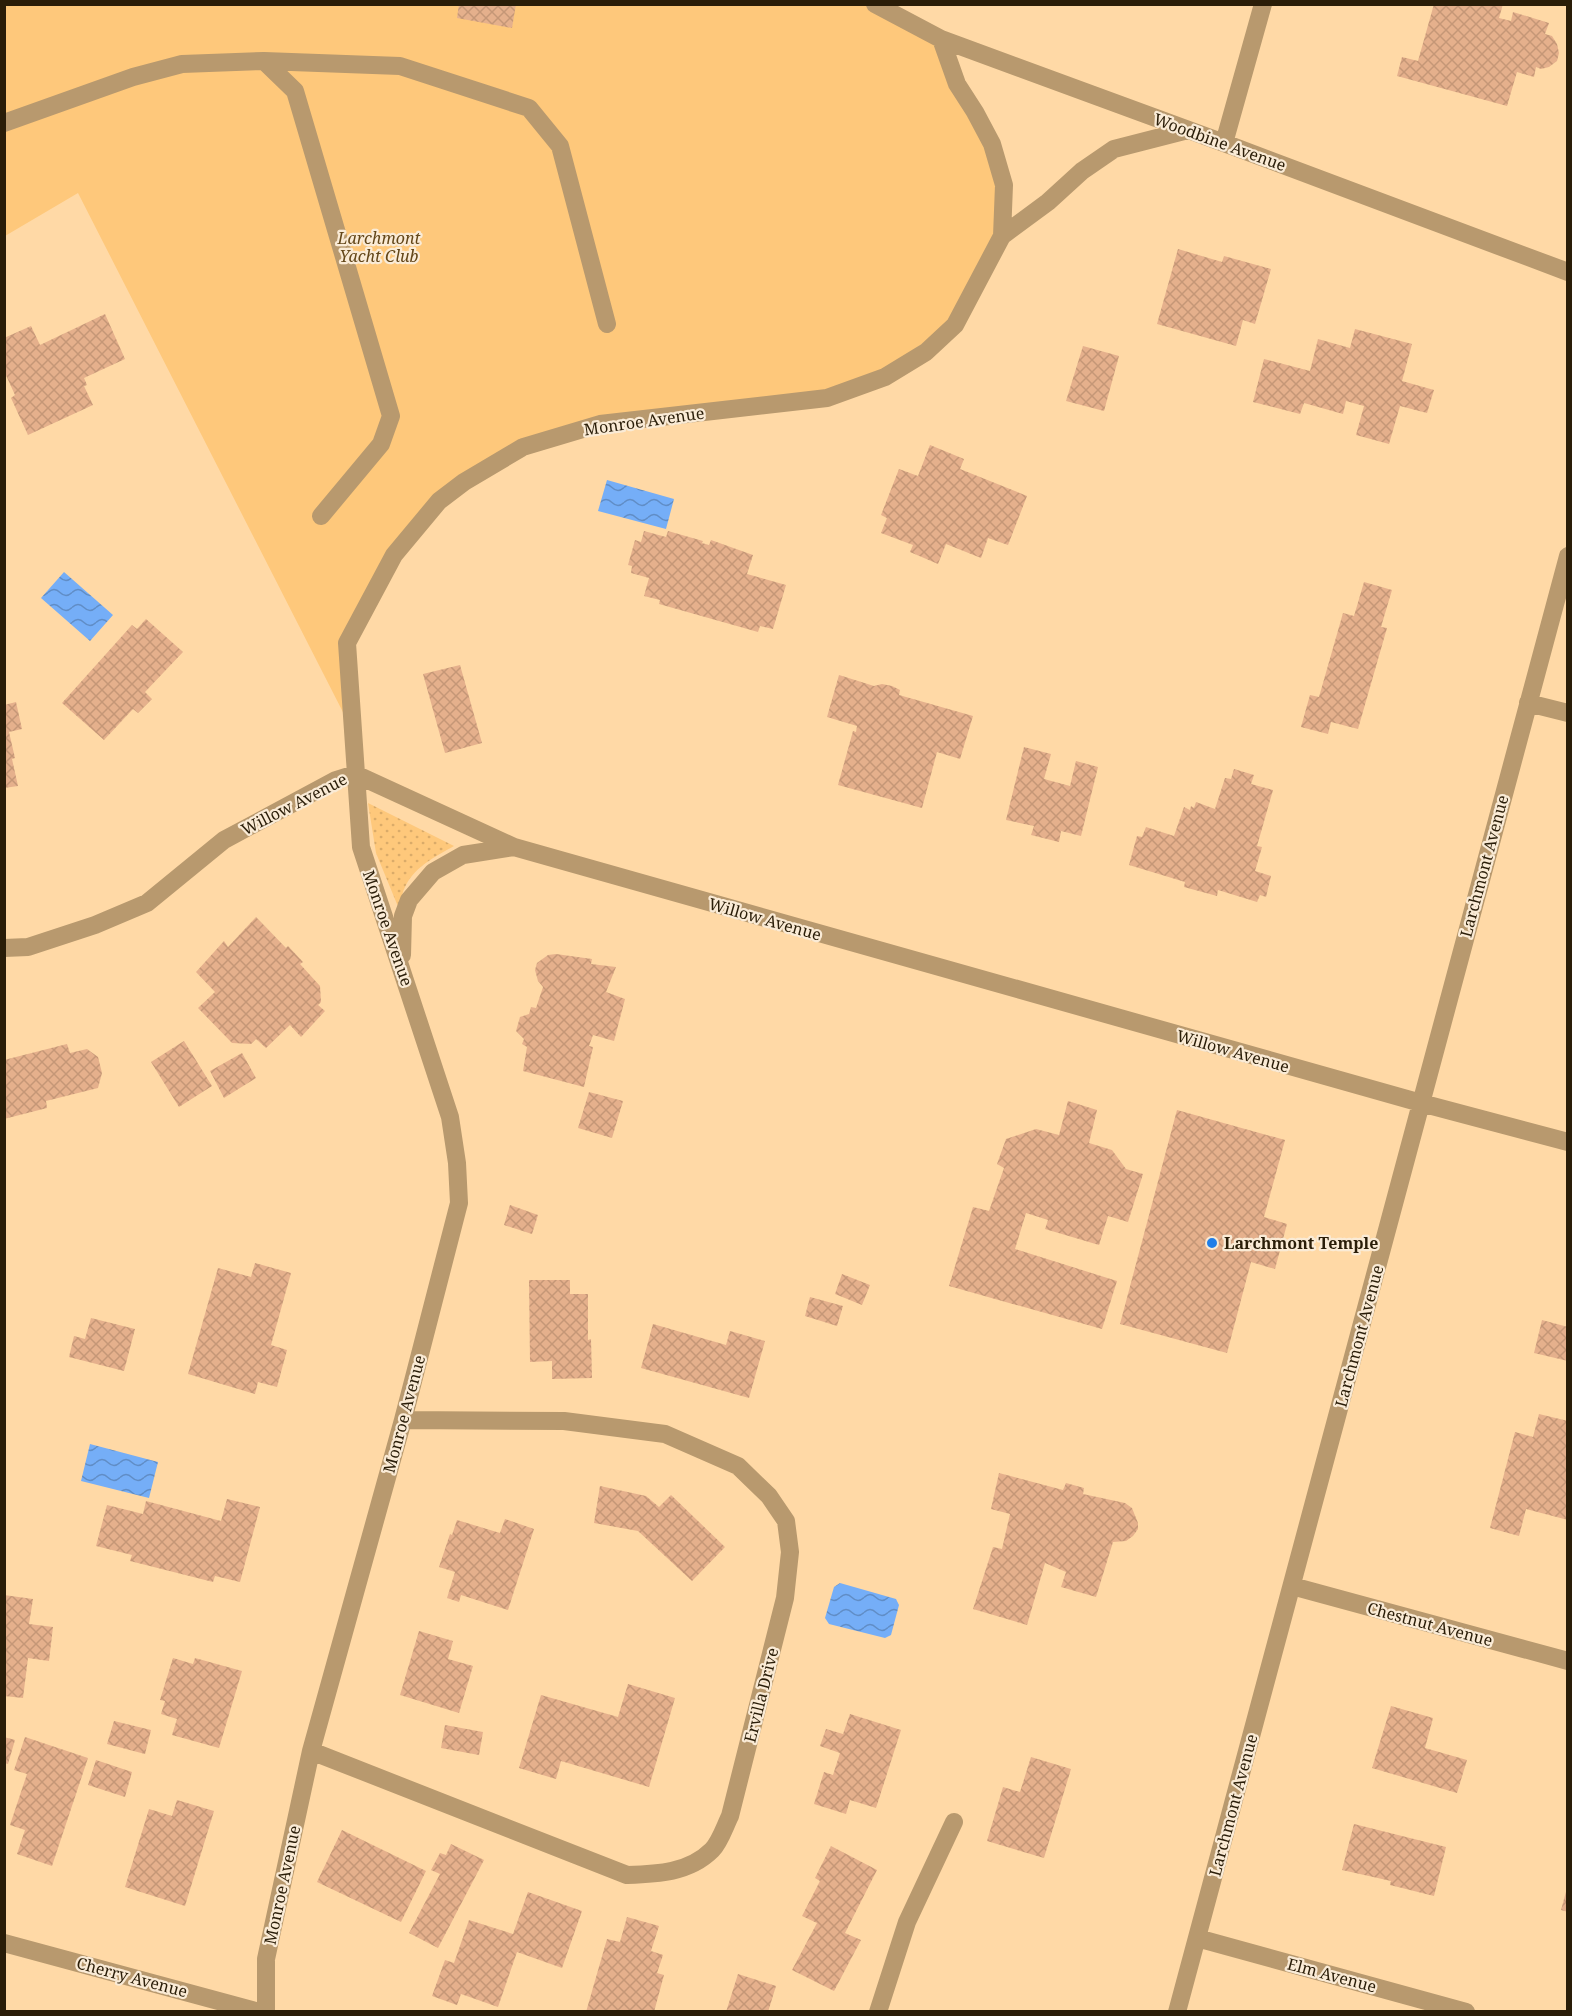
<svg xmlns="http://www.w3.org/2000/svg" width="1572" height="2016" viewBox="0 0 1572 2016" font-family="'Noto Serif',serif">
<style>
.grass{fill:url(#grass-dots)}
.park{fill:#fec87b}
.water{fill:url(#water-waves)}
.building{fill:url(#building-cross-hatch)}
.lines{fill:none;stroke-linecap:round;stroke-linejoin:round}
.minor{stroke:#b8996e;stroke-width:18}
.poi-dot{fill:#217ee7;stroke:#faebd6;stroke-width:2}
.labels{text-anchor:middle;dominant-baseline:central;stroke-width:4.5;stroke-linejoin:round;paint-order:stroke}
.street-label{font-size:16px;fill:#2a1d08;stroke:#faebd6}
.park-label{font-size:16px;font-style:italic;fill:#634618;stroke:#faebd6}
.poi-label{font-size:16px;font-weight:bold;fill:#2a1d08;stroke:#faebd6;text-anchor:start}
</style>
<defs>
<pattern id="grass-dots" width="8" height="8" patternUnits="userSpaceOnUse" patternTransform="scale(1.5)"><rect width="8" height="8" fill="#fec87b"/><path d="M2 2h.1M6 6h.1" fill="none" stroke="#daab69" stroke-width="1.8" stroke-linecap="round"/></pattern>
<pattern id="water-waves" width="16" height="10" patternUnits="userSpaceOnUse" patternTransform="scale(1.5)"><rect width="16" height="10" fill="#75aef7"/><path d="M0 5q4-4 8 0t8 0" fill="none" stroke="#608dc6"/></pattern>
<pattern id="building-cross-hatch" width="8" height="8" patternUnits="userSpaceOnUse" patternTransform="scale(1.5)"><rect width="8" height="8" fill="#e5b08c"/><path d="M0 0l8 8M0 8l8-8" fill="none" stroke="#c59777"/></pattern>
</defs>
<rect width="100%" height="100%" fill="#ffd9a6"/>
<path class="grass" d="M368 803 454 846C436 856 416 866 406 885 402 892 401 901 399 909L376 853Z"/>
<path class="park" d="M4 5H872L936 42 987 144 999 183 998 232 952 322 886 370 823 392 525 441 439 493 343 638 348 722 78 193 5 236Z"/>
<path class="water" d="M607 480 674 499 666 529 598 511Z
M64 572 113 615 90 641 41 598Z
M90 1444 158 1462 149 1498 81 1481Z
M840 1583 896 1599 899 1605 891 1635 885 1638 829 1624 825 1618 834 1587Z"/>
<path class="building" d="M459 4H516L512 28 457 18Z
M1434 4H1503L1499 18 1511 21 1513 12 1549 23 1545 34 1552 36 1557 44 1559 53 1557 61 1549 67 1541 69 1536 67 1534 77 1517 72 1507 106 1397 76 1402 57 1418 61Z
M1178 249 1222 262 1224 256 1271 269 1255 324 1243 320 1236 346 1157 324Z
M105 314 125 359 84 378 87 385 84 386 93 405 28 435 11 398 15 395 4 371V338L31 326 40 345Z
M1355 329 1412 344 1402 381 1434 390 1427 413 1400 406 1389 444 1356 435 1364 406 1346 401 1343 414 1304 403 1300 414 1253 402 1264 359 1310 371 1318 339 1350 348Z
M1083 346 1119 356 1104 411 1066 401Z
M930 445 964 459 960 469 1027 496 1008 545 988 538 981 558 946 544 938 564 910 552 913 545 881 533 887 518 881 515 899 469 918 476Z
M644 531 666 537 668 531 703 541 702 543 709 545 711 540 753 555 747 574 786 585 773 629 760 626 758 632 659 604 660 600 644 596 649 578 631 573 632 566 628 565 635 540 641 542Z
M1364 582 1392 590 1381 627 1387 628 1358 729 1331 722 1328 734 1301 727 1310 695 1319 697 1343 613 1354 616Z
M146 619 183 652 145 692 152 699 138 713 133 709 104 740 62 703 132 625 137 629Z
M460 665 482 743 445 753 423 674Z
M839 675 874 686 882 684 892 686 900 690 899 695 973 716 960 759 937 752 922 808 838 785 853 731 856 732 857 726 827 717Z
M16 702 22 729 9 732 15 758 12 759 18 786 4 788V705Z
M1024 747 1051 754 1044 779 1070 786 1076 761 1098 767 1081 836 1061 831 1059 842 1031 835 1034 826 1006 820Z
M1234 769 1254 775 1251 784 1273 790 1257 846 1262 847 1255 871 1271 876 1266 897 1260 895 1257 902 1218 890 1217 896 1184 887 1185 882 1129 865 1137 836 1142 837 1146 827 1174 836 1184 807 1190 810 1191 806 1194 808 1196 802 1215 809 1225 778 1231 779Z
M256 917 286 948 288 946 303 962 300 964 320 986 321 1002 318 1005 325 1011 301 1037 290 1025 266 1048 256 1039 251 1044 232 1043 198 1008 215 992 196 972 224 941 228 947Z
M556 954 592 959 591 964 616 967 606 992 625 999 614 1041 593 1035 589 1046 593 1047 584 1087 523 1071 527 1047 522 1044 524 1039 516 1031 520 1017 529 1014 531 1007 536 1008 543 987 538 981 535 970 537 963 548 955Z
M184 1041 212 1086 179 1107 151 1062Z
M67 1044 70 1053 87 1049 98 1057 102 1073 98 1088 46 1101 47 1108 4 1119V1060Z
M242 1053 256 1078 224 1098 210 1071Z
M589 1092 623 1101 612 1138 578 1128Z
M1068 1101 1097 1110 1089 1143 1112 1150 1126 1169 1143 1174 1128 1222 1108 1216 1099 1245 1045 1229 1048 1220 1026 1213 1015 1249 1117 1281 1102 1329 949 1286 973 1207 989 1211 1004 1168 997 1164 1006 1139 1036 1129 1059 1135Z
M1177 1110 1285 1140 1264 1217 1287 1224 1275 1269 1251 1262 1227 1353 1120 1324Z
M510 1205 538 1215 532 1234 504 1225Z
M255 1263 291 1273 271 1345 287 1350 277 1387 258 1382 255 1394 188 1374 218 1268 251 1277Z
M842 1274 870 1285 862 1305 835 1294Z
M529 1280H570V1294H588V1340L591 1339 592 1378 552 1379V1361L530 1362Z
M810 1297 843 1306 837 1326 805 1316Z
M91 1318 135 1329 124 1371 69 1357 74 1336 85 1339Z
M1542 1320 1568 1327V1361L1534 1353Z
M653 1324 726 1345 730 1331 765 1341 749 1398 641 1368Z
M1539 1414 1568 1421V1520L1526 1509 1519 1536 1490 1528 1515 1432 1533 1437Z
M999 1473 1063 1490 1066 1483 1084 1488 1083 1494 1125 1503 1132 1508 1138 1523V1529L1133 1536 1126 1541 1113 1542 1096 1597 1061 1587 1066 1572 1045 1563 1027 1625 973 1609 993 1547 1002 1549 1010 1514 991 1509Z
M600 1486 646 1496 659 1507 671 1495 725 1547 692 1581 638 1531 594 1523Z
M227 1499 260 1507 240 1582 215 1576 213 1582 130 1561 132 1555 96 1546 107 1505 143 1514 146 1501 221 1521Z
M505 1519 534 1529 508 1610 461 1595 459 1602 447 1598 455 1572 439 1567 450 1534 452 1535 457 1520 500 1533Z
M4 1595 33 1599 29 1624 53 1627 49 1661 28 1658 23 1698 4 1696Z
M419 1631 453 1641 448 1659 473 1666 459 1713 400 1695Z
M173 1658 193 1664 195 1658 242 1671 219 1748 172 1735 177 1719 161 1714 165 1701 160 1700Z
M628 1684 675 1698 649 1787 561 1761 556 1779 519 1768 541 1695 618 1717Z
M1391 1706 1433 1718 1425 1748 1467 1760 1457 1793 1372 1768Z
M850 1714 901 1730 876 1808 850 1800 846 1814 814 1804 824 1772 833 1775 840 1753 820 1746 826 1729 843 1734Z
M114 1721 151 1730 145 1754 107 1744Z
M445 1725 483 1732 479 1755 441 1748Z
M4 1737 15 1740 8 1764 4 1763Z
M25 1737 88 1758 52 1866 17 1854 25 1830 10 1825 27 1774 14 1770Z
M1031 1757 1071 1769 1044 1858 987 1841 1003 1787 1020 1792Z
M96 1760 132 1772 125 1797 88 1785Z
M177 1800 214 1811 185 1906 125 1887 149 1809 172 1816Z
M1354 1824 1446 1847 1434 1896 1390 1885 1391 1881 1342 1870Z
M342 1830 426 1871 401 1922 317 1882Z
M451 1844 484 1860 438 1948 409 1933 440 1874 431 1870 440 1853 446 1855Z
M831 1846 877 1870 845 1933 861 1940 834 1991 792 1970 817 1923 802 1916 820 1881 815 1878Z
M1567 1888H1568V1912L1561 1910Z
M528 1892 582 1911 562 1968 517 1952 498 2007 461 1994 457 2005 432 1996 445 1960 454 1963 469 1920 513 1934Z
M627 1917 659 1926 651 1951 663 1955 657 1973 664 1975 654 2012H586L607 1939 620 1942Z
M738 1974 776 1986 768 2012H726Z"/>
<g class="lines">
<path class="minor" d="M875 4 941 39 1224 143 1568 272
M264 61 400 66 529 108 560 146 607 324
M4 123 133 77 182 64 264 61 295 91 391 416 381 444 321 516
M1224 143 1263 4
M1002 236 1048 202 1082 171 1114 149 1188 130
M1528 703 1568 713
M4 948 28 947 95 925 147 903 224 840 336 780 355 774 514 847 1421 1103 1568 1142
M402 955 403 916 409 900 433 872 463 855 514 847
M1292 1586 1568 1661
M311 1751 627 1875C657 1874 689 1873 712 1850 720 1842 725 1826 730 1816L785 1598 790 1552 786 1521 769 1496 738 1466 665 1434 564 1421 403 1420
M1197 1938 1466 2012
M4 1943 259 2012
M266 2012V1959L311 1751 403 1420 459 1203 457 1163 450 1117 361 847 347 643 394 555 439 501 464 482 523 447 600 424 827 398 885 377 926 352 955 325 1002 236 1004 185 992 144 975 112 957 84 941 39
M878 2012 907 1922 954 1822
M1177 2012 1568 556"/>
</g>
<circle class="poi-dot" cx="1212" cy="1243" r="6"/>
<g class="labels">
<g class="street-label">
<text transform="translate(1220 142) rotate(20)">Woodbine Avenue</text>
<text transform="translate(644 421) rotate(-8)">Monroe Avenue</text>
<text transform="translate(294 804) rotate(-27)">Willow Avenue</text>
<text transform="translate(1484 866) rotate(-75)">Larchmont Avenue</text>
<text transform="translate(765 919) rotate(16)">Willow Avenue</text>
<text transform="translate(388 928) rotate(71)">Monroe Avenue</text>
<text transform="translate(1233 1051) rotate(16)">Willow Avenue</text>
<text transform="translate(1359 1336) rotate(-75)">Larchmont Avenue</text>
<text transform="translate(404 1414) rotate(-75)">Monroe Avenue</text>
<text transform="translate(1430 1624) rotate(15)">Chestnut Avenue</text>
<text transform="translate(761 1695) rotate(-76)">Ervilla Drive</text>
<text transform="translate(1233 1805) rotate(-75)">Larchmont Avenue</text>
<text transform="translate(282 1885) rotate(-78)">Monroe Avenue</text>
<text transform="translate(1332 1975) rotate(15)">Elm Avenue</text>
<text transform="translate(132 1977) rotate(15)">Cherry Avenue</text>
</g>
<g class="park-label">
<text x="379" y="238">Larchmont<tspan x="379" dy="18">Yacht Club</tspan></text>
</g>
<g class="poi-label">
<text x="1224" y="1243">Larchmont Temple</text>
</g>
</g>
<rect width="1572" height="2016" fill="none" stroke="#2a1d08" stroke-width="12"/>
</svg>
